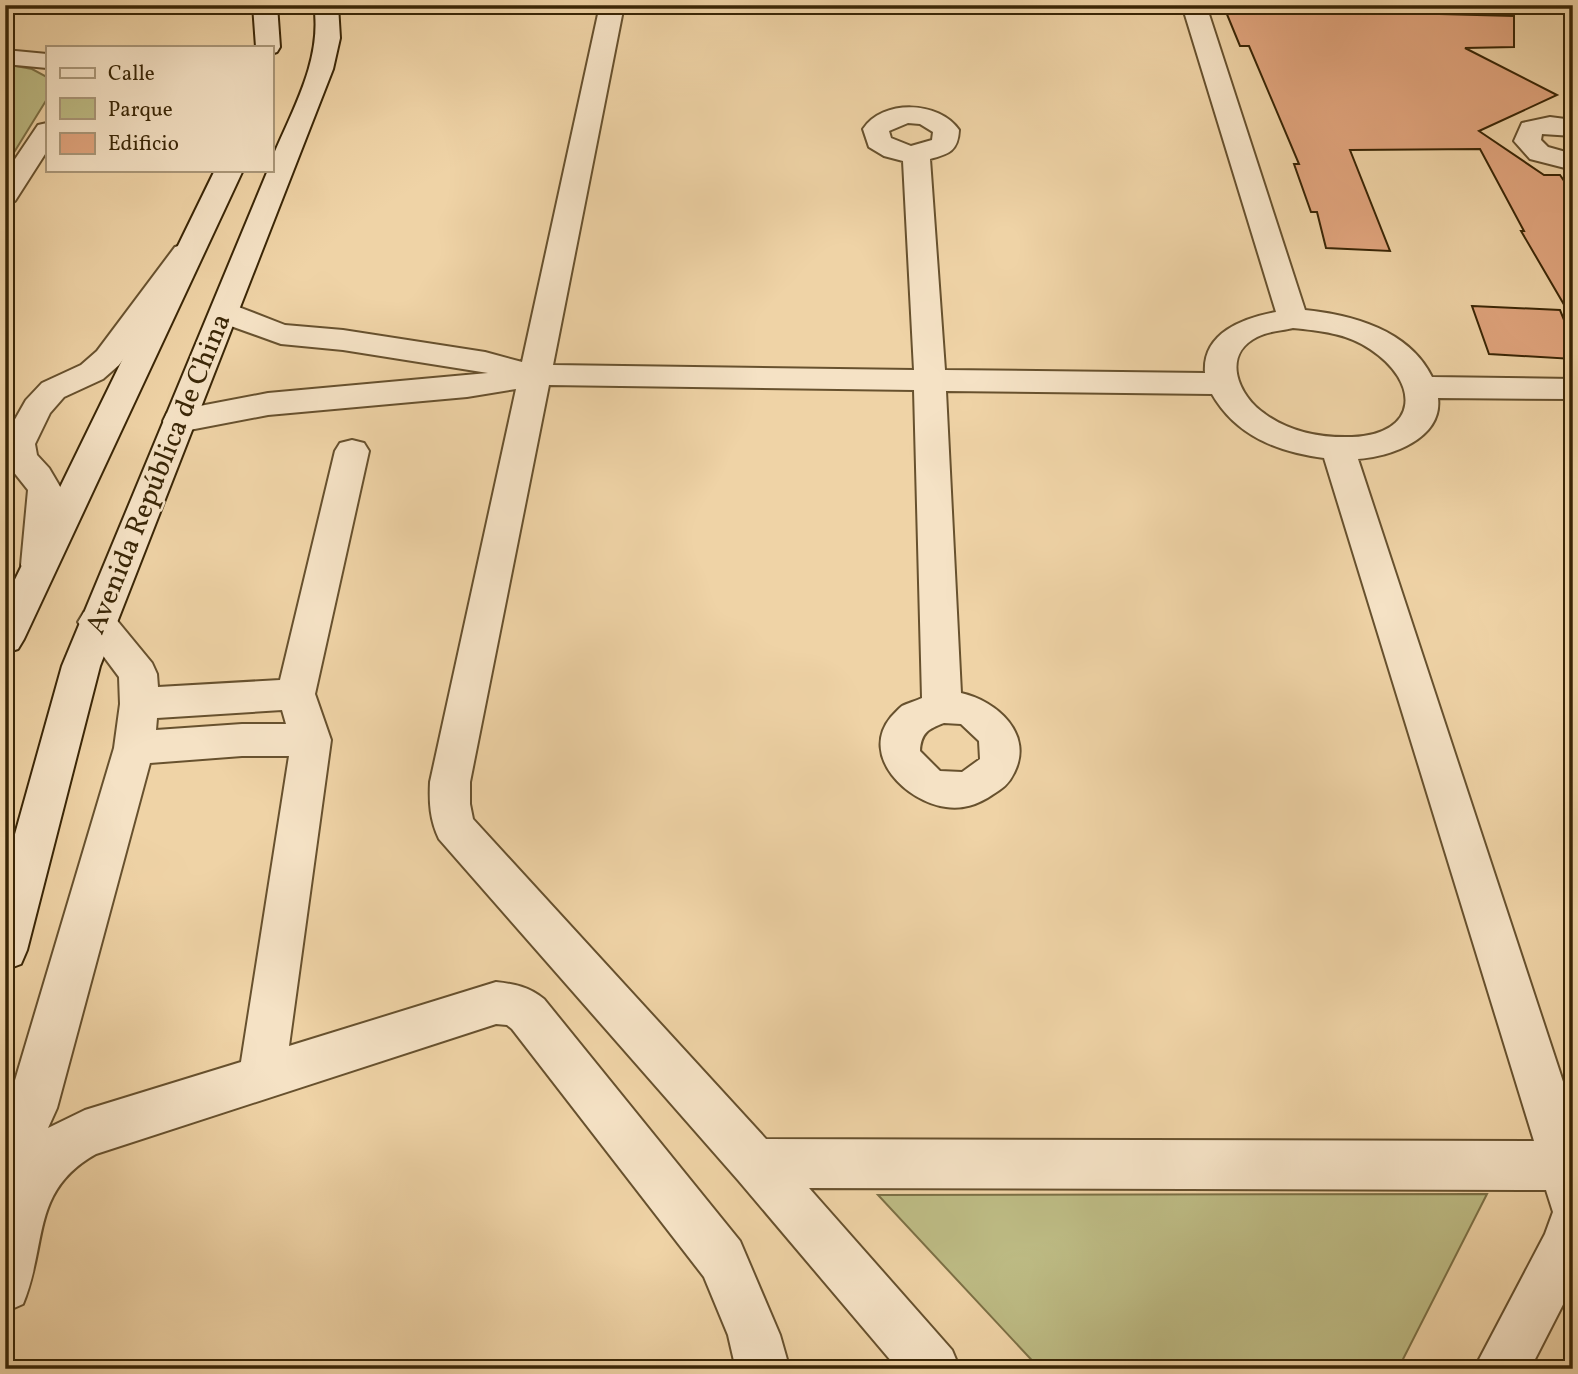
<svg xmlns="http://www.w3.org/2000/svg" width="1578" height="1374" viewBox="0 0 1578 1374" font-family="Vollkorn,serif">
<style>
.green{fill:#bdbb84;stroke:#7c7045;stroke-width:2}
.building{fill:#e1a57e;stroke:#3a2606;stroke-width:2}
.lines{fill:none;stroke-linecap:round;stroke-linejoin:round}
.street-casing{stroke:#67512e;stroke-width:4}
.secondary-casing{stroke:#3a2606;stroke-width:4}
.street{fill:#f5e2c5;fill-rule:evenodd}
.secondary{fill:#f5e2c5;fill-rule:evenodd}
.labels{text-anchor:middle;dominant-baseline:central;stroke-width:5;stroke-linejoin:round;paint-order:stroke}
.street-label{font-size:28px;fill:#3a2606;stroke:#f5e2c5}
</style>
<rect width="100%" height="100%" fill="#efd3a6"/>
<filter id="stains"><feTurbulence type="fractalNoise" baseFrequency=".00286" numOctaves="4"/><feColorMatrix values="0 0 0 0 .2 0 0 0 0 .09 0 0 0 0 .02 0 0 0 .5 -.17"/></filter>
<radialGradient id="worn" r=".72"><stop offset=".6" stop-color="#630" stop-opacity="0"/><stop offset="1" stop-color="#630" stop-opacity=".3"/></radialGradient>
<path class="green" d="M5 64 32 69 47 77V99L5 167Z
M1487 1194 1398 1369H1040L878 1195Z"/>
<path class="building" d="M1327 11 1514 16V47L1465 48 1557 95 1479 131 1544 175H1560L1573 194V320L1521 231H1524L1480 149 1350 150 1390 251 1326 248 1317 212H1311L1294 164H1299L1249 46H1240L1226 12Z
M1472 306 1560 310 1573 342V359L1489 354Z"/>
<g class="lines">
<g class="street-casing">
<path id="street" d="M600 5H624L553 365 914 370 903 161 884 156 869 147 863 129C883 99 939 101 959 130 958 151 949 154 930 159L945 370 1205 373C1202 333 1243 318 1276 312L1182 5H1206L1305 310C1353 315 1409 330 1432 377L1573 379V399L1438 398C1443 439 1390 457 1358 459L1573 1112V1285L1530 1369H1474L1545 1234 1553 1212 1546 1190 809 1188 952 1350 960 1369H898L738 1180 439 839C430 820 429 803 430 782L516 389 467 397 268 415 179 432 167 429 163 421 167 413 179 410 268 393 488 373 343 350 281 344 214 320 210 313 214 306 225 304 236 306 285 325 343 330 485 352 522 362ZM908 123 920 124 933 132 932 140 911 146 891 138 889 131ZM1293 328C1320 331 1347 333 1370 349 1420 382 1420 434 1352 437 1321 438 1290 432 1265 414 1238 396 1221 355 1257 337 1268 331 1281 331 1293 328ZM549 385 914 390 922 698C916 701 908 703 902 706 898 709 895 713 891 717 859 756 907 802 946 807 962 810 979 804 992 795 1002 789 1009 784 1014 773 1034 734 997 701 961 693L946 391 1212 394C1236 436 1278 452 1324 458L1534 1141 766 1139 473 819 470 804V782ZM944 723 961 724 979 741 980 759 962 772 940 771 920 751C921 733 928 729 944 723Z
M5 50 47 54V68L5 64Z
M1550 117 1573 120V136L1542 134 1541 140 1548 147 1573 154V170L1530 159 1514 141 1522 123Z
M47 123V151L15 201 5 203V174L38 125Z
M185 244 195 247 200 253 119 365 103 379 64 397 50 413 35 444 37 455 49 468 62 490 57 565 52 574 39 578 26 574 21 565 28 490 5 461V437L26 400 42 383 81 365 97 351 175 247Z
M352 440 364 443 369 451 315 694 331 740 289 1046 496 982C515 984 529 987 544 999L740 1241 780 1335 788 1363 785 1369H730L734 1361 728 1335 704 1277 512 1029 507 1025 496 1024 96 1154C30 1191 48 1244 23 1304L5 1312V1190L10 1178 5 1180V1114L114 748 120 704 119 677 78 622 84 612 97 608 110 612 152 663 157 674 158 687 280 680 335 451 340 443ZM282 710 286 724H242L156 730 157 718ZM242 756H289L241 1062 85 1110 48 1128 57 1108 150 763Z"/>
</g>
<g class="secondary-casing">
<path id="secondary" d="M253 5H277L280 47 277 52 271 54V47H256Z
M314 5H338L340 38 333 69 100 666 27 950 21 964 5 970V870L62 666 268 170H271V161C291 112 323 60 314 5Z
M215 170H243L24 639 18 649 5 653V600Z"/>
</g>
<use href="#street" class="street"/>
<use href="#secondary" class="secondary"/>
</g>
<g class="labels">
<g class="street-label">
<text transform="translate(159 474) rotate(-68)">Avenida República de China</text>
</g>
</g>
<rect width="1578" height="1374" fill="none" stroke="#efd3a6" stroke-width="28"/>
<rect x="7" y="7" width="1564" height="1360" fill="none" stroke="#3a2606" stroke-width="3.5"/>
<rect x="14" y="14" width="1550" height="1346" fill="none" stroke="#3a2606" stroke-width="2"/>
<rect x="46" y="46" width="228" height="126" fill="#f5e2c5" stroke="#aa9779" stroke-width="2"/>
<rect x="60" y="68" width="35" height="10" fill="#f5e2c5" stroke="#aa9779" stroke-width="2"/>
<text x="108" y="80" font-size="21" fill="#3a2606">Calle</text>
<rect x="60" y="98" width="35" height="21" fill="#bdbb84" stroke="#aa9779" stroke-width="2"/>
<text x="108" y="116" font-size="21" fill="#3a2606">Parque</text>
<rect x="60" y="133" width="35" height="21" fill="#e1a57e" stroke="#aa9779" stroke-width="2"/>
<text x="108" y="150" font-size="21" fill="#3a2606">Edificio</text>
<rect width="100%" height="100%" filter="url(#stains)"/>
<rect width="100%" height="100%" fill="url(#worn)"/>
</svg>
